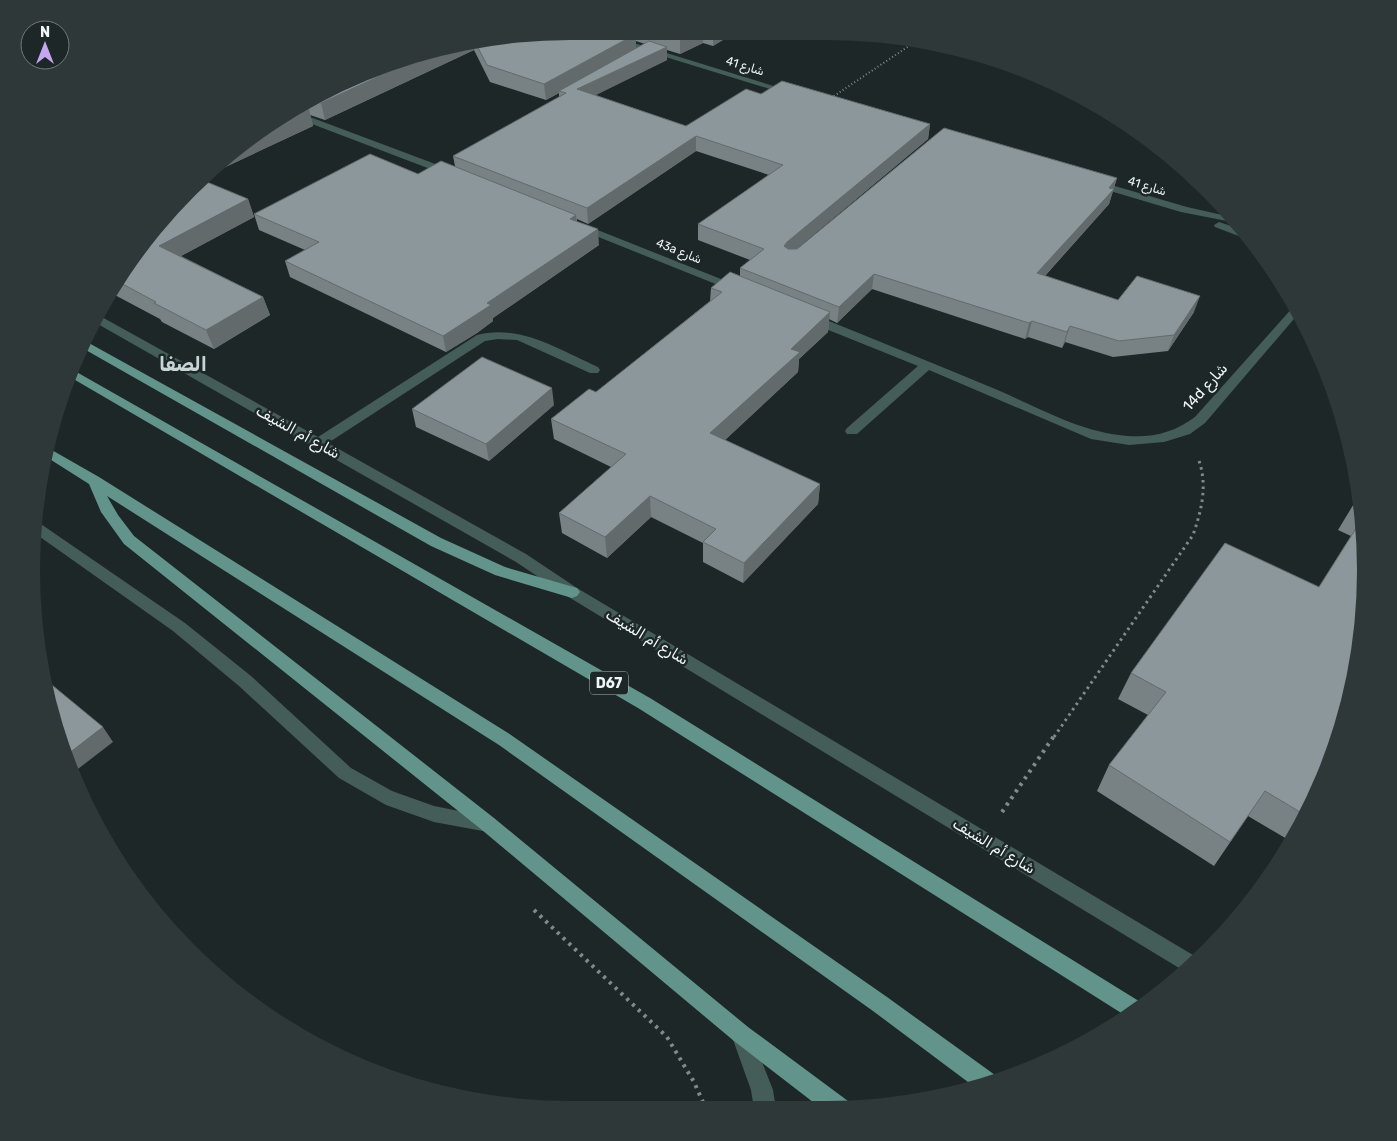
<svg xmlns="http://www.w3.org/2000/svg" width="1397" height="1141" viewBox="0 0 1397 1141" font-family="Rubik,Cairo,sans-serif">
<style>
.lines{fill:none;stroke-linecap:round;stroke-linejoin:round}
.path-far2{stroke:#81898a;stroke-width:2;stroke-dasharray:1 2.5;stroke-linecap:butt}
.path-far1{stroke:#81898a;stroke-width:3;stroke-dasharray:2.5 4;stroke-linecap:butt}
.path{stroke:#81898a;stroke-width:4;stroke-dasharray:3 5;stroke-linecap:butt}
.minor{fill:#455d58;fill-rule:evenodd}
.major{fill:#62948b;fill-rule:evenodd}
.wall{fill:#788285;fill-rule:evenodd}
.shaded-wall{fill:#626a6c}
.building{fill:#8c979b;stroke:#626a6c}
.labels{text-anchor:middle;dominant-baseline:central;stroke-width:5;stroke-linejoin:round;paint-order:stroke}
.far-street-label{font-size:12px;fill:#f0f6f7;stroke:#1d2728}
.shield{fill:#1d2728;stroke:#b1b8b9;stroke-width:1}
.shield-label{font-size:14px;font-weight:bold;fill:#f0f6f7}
.street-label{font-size:15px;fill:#f0f6f7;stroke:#1d2728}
.district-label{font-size:20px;font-weight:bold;fill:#c7d4d5;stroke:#1d2728}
</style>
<rect width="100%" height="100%" fill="#1d2728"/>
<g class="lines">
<path class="path-far2" d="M831 98 918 40"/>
<path class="path-far1" d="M1054 737 1193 535C1202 509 1208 484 1198 458"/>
<path class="path" d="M1002 812 1054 736
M534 910 667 1037 694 1082 706 1109"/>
<path class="minor" d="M581 31H595L793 92 792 94H786Z
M294 111 454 171 455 173 450 176 446 175 291 116 289 114Z
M1094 180 1187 207 1231 217 1237 223 1181 212 1090 185 1089 183Z
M1219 222 1243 230 1251 239 1244 238 1215 227 1214 225Z
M580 223 741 287 743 289 737 292 733 291 576 228 575 226Z
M1294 306 1299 313 1205 423 1190 434 1164 442 1129 445 1091 439 929 370 857 434H847L845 431 847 428 918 366 806 321 804 318 806 315H814C876 340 938 365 1000 391 1041 409 1083 433 1128 436 1153 438 1175 432 1195 417Z
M100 316 318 437 477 335C521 324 559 350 598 367L600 370 598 373H590L517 340 498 339 485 341 328 443 526 554 577 588 1198 958 1184 971 567 596 516 562 96 323Z
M35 520 185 623 251 676 351 768 392 791 434 806 494 818 497 824 494 830 488 832 434 822 386 805 339 778 239 686 173 631 33 532Z
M741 1024 748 1027 751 1034 773 1090 776 1109H754L751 1090 731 1034 734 1027Z"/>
<path class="major" d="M87 342 441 538 505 567 577 588 580 592 577 596 572 598 495 575 431 546 84 349Z
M73 370 650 698 1142 1003 1143 1005 1126 1016 638 708 70 377Z
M50 449 99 477 511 735 887 997 995 1075 996 1080 976 1088 873 1011 499 745 107 496 118 515 134 536 494 818 748 1027 848 1101 851 1109H822L734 1041 482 830 124 544 101 512 89 484 48 458Z"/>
</g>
<path class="wall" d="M570 31 736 32 713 46 703 43 680 54 667 50V60L595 95 686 126 761 94 930 124 928 139 796 249 1117 178 1109 204 1045 276 1118 300 1194 312 1168 351 1113 357 1065 342 1062 348 1028 337 1025 339 872 289 837 323 829 319 828 332 799 359 798 372 725 440 820 484 818 504 743 583 703 562V543L651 517 607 558 562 533 559 513 611 467 554 439 551 419 596 392 710 301 711 288 740 276V268L750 260 698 240V224L769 175 696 151 588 224 577 219V221L599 245 493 318V321L477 333 446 352 290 277 285 261 305 250 259 230 254 214 418 174 455 166 453 156 559 97V93L546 100 490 82 474 50 325 120 310 115 313 126 204 177 301 103 431 50ZM636 41 645 44 636 48Z
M248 199 254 217 181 256 263 297 270 315 214 349 162 322 160 319 111 293 122 271Z
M1334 395 1336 402 1331 400Z
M554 405 489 461 416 427 412 409Z
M1358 497 1365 536 1337 744 1292 842 1248 816 1214 866 1097 791 1109 765 1148 715 1118 699 1131 673 1319 587 1351 536 1338 530Z"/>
<path class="shaded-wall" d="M693 32H703V43L680 54V38Z
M713 32H736L713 46Z
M636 34V50L559 91V93L546 100 544 84Z
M473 44 474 50 325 120 321 103 440 48Z
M667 47V60L578 104 577 89Z
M309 109 313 126 204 177 271 126Z
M930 124 928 139 786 258 784 246 787 242Z
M696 136V151L588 224 587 208Z
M1117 178 1109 204 1033 289 1037 273 1109 188Z
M248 199 254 217 166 264 159 246Z
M576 215 578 231 570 219Z
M598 229 599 245 493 318V321L477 333 446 352 443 336 487 303Z
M874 274 872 289 837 323 839 307Z
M1200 296 1194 312 1168 351 1174 335Z
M263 297 270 315 214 349 206 330Z
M830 312 828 332 799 359 798 372 710 454V433L791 349Z
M1032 321 1028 337 1025 339 1029 323Z
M1070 326 1065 342 1062 348 1067 332Z
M552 388 554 405 489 461 486 444Z
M820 484 818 504 743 583 744 563Z
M650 496 651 517 607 558 605 537Z
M103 727 113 742 74 772 68 754Z"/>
<path class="building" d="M570 31H626L636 34 544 84 487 65 476 44Z
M657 32H693L680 38Z
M649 41 667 47 577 89 686 126 746 89 761 94 782 81 930 124 787 242 784 246 788 249H797L944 128 1117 178 1109 188 1114 189 1037 273 1118 300 1137 276 1200 296 1174 335 1119 341 1070 326 1067 332 1032 321 1029 323 874 274 839 307 740 268 764 249 698 224 783 165 696 136 587 208 453 156 566 93 559 91Z
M440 48 321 103 310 100 431 50Z
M299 105 309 109 271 126Z
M370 154 418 174 441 161 576 215 570 219 598 229 487 303 491 305 474 316 443 336 285 261 319 242 254 214Z
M202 180 248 199 159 246 263 297 206 330 154 303 156 302 117 281 122 271 189 189Z
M730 272 830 312 791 349 800 352 710 433 820 484 744 563 703 542 716 529 650 496 605 537 559 513 626 454 551 419 589 389 596 392 722 292 711 288Z
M482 357 552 388 486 444 412 409Z
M1358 497 1360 505 1354 503Z
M1362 519 1365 536 1361 641 1337 744 1305 815 1265 791 1230 842 1109 765 1166 692 1131 673 1225 543 1319 587Z
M52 685 103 727 68 754 46 688 47 689Z"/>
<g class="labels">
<g class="far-street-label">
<text transform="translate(745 66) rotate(17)">شارع 41</text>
<text transform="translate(1147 186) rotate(17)">شارع 41</text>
<text transform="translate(679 251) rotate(22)">43a شارع</text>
</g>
<rect class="shield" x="590" y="671.5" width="38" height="23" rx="4"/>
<g class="shield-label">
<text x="609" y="683">D67</text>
</g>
<g class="street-label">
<text transform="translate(1205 387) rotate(-48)">14d شارع</text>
<text transform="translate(298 432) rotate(29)">شارع أم الشيف</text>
<text transform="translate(647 637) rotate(31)">شارع أم الشيف</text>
<text transform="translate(994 846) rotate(31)">شارع أم الشيف</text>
</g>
<g class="district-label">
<text x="183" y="364">الصفا</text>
</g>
</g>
<path d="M0 0H1397V1141H0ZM570 40H827A530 530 0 0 1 1357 570V571A530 530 0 0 1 827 1101H570A530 530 0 0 1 40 571V570A530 530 0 0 1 570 40Z" fill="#2e3839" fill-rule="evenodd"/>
<g transform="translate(45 45)"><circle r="24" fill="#1d2728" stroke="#717a7b"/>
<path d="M0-4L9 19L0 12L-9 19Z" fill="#c6a6f0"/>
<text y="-8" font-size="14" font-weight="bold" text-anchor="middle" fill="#f0f6f7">N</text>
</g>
</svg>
